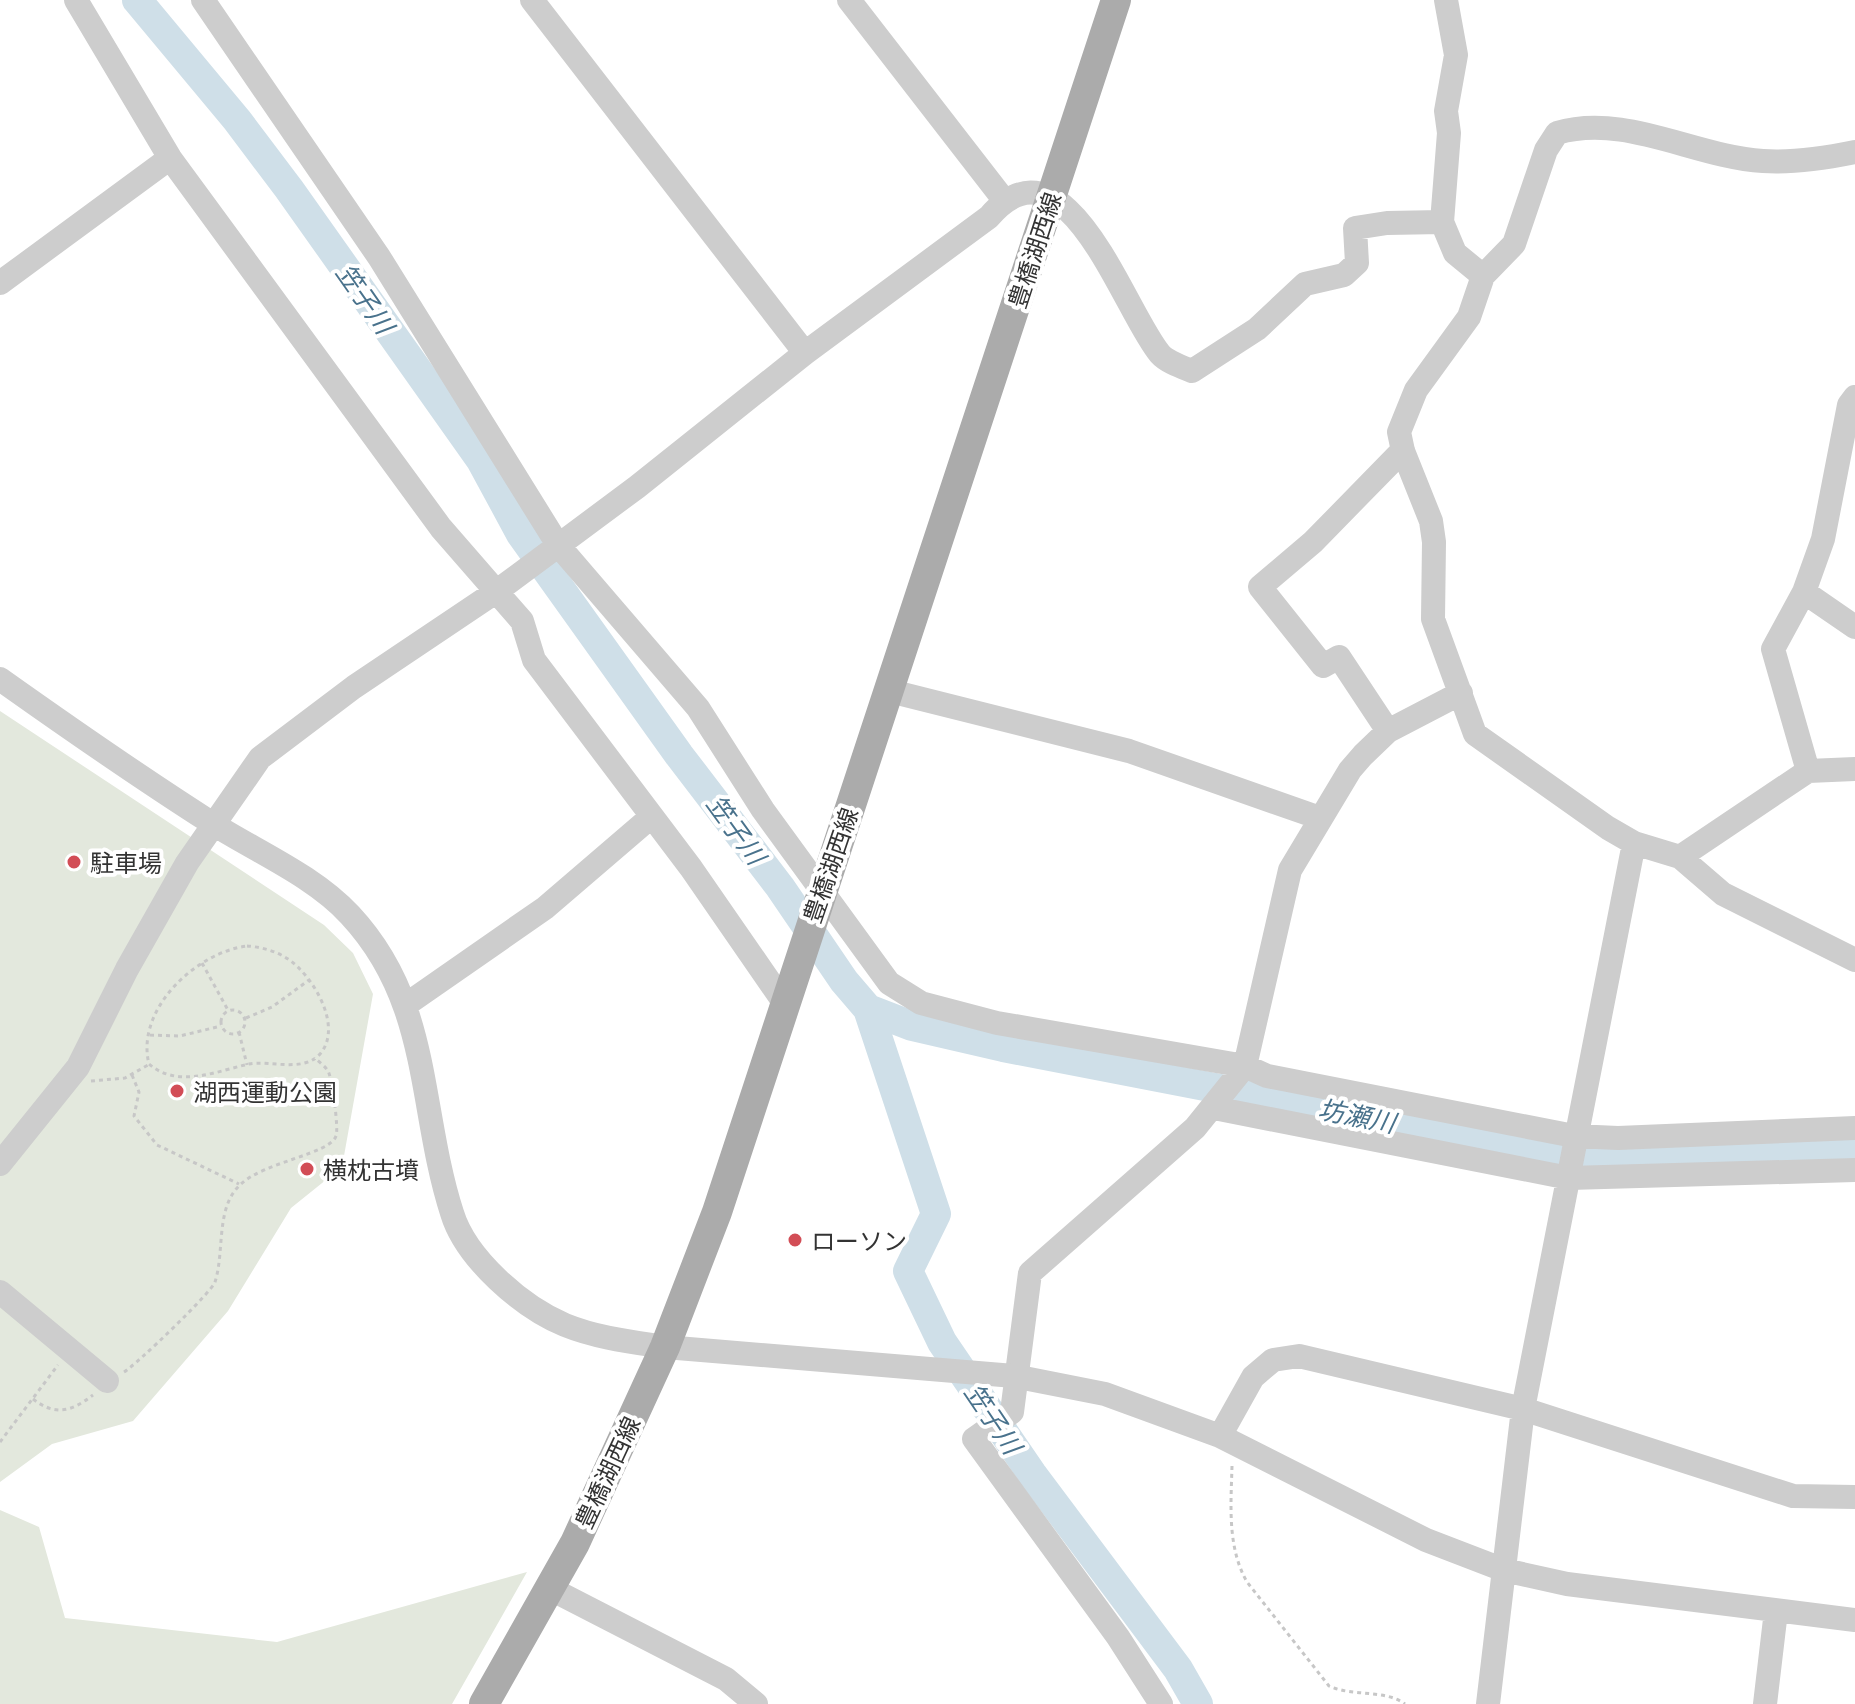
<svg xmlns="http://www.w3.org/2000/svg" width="1855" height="1704" viewBox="0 0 1855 1704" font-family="'Exo 2','Noto Sans JP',sans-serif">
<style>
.green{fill:#e3e8dd}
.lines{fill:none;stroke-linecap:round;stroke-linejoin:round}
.river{stroke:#cfdfe8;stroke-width:30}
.path{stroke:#c7c7c7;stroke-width:3;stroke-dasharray:4 4;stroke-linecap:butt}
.minor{stroke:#cdcdcd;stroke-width:24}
.major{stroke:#ababab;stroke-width:30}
.poi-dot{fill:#d24d56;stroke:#fff;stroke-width:3}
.labels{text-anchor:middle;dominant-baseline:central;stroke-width:8;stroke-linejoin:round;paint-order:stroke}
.street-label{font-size:24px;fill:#333;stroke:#fff}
.poi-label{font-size:24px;fill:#333;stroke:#fff;text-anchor:start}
.water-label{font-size:26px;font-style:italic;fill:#49728c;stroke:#fff}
</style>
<rect width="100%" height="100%" fill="#fff"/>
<path class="green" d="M0 711 324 925 353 953 373 994 342 1167 291 1208 228 1311 133 1421 52 1444 0 1482Z
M0 1510 39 1527 65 1618 277 1642 527 1572 452 1704H0Z"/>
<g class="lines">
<path class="river" d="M137 0 237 120 289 189 481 460 521 534 679 755 780 887 844 981 868 1009 936 1214 908 1271 942 1342 1032 1474 1178 1669 1198 1704
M868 1009 912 1026 1003 1047 1557 1154 1855 1150"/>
<path class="path" d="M247 946C261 947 276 951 288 959 312 975 344 1026 320 1054 303 1073 270 1060 249 1064 217 1071 178 1089 149 1064 135 1009 197 952 247 946Z
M202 963 229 1012
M221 1022a12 12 0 1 1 24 0a12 12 0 1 1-24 0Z
M246 1018 272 1007 309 980
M239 1032 247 1065
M150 1035 180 1036 221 1026
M132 1075 139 1092 134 1116 157 1145 239 1184
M91 1081 125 1078 148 1065
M124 1372C136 1365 212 1292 215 1282 225 1251 215 1207 241 1184 264 1162 330 1154 336 1136 339 1130 332 1077 328 1071 325 1066 319 1062 315 1058
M33 1399C55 1416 71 1412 93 1395
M0 1442 58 1365
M1232 1466C1231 1505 1227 1547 1247 1582L1329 1686C1353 1697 1385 1689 1405 1704"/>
<path class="minor" d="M76 0 170 158 441 528 522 621 534 660 691 868 785 1004
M203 0 379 257 558 545 698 708 763 810 889 983 921 1003 997 1023 1245 1066 1267 1076 1574 1136 1618 1138 1855 1128
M532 0 805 353
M849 0 1004 200
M1446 0 1456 55 1446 111 1449 133 1442 222 1455 253 1483 276
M1855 152C1826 158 1793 163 1763 161 1695 157 1625 113 1557 133L1546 150 1514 244 1483 276 1469 317 1416 390 1399 432 1403 451 1431 521 1434 542 1433 619 1475 734 1608 828 1634 843 1680 857 1723 894 1855 960
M0 283 170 158
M1804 592 1855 627
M0 679C69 728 138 776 210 822 255 851 313 875 350 915 432 1003 418 1107 452 1213 466 1259 522 1307 565 1325 597 1338 632 1342 665 1347L1014 1376 1105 1394 1220 1436 1426 1540 1504 1570 1567 1584 1855 1620
M890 691 1129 751 1320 818
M1388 731 1339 657 1323 666 1260 587 1313 542 1403 450
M1808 771 1773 649 1804 592 1823 539 1849 405 1855 397
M1680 857 1808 771 1855 769
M407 1004 545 908 651 817
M1214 1108 1569 1178 1855 1170
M0 1164 78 1067 127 969 187 863 260 758 354 687 497 591 637 487 805 353 989 217C1066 127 1124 312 1160 354 1167 362 1182 367 1192 371L1257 329 1305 284 1344 275 1357 263 1355 228 1387 223 1442 222
M0 1292 107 1381
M1220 1436 1253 1377 1273 1360 1299 1356 1523 1409 1793 1496 1855 1497
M549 1588 726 1679 756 1704
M1161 1704 1118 1637 974 1439 1012 1412 1030 1273 1195 1128 1245 1066 1290 870 1350 770 1363 755 1388 731 1461 693
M1488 1704 1523 1409 1634 843
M1765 1704 1776 1611"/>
<path class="major" d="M484 1704 575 1543 665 1347 717 1212 1116 0"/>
</g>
<g class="poi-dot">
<circle cx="74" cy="862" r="8"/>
<circle cx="177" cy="1091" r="8"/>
<circle cx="307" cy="1169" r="8"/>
<circle cx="795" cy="1240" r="8"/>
</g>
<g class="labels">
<g class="street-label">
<text transform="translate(1034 250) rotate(-72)">豊橋湖西線</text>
<text transform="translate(830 865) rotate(-71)">豊橋湖西線</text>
<text transform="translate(607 1472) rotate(-65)">豊橋湖西線</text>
</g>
<g class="poi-label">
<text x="90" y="862">駐車場</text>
<text x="193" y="1091">湖西運動公園</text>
<text x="323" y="1169">横枕古墳</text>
<text x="811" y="1240">ローソン</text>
</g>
<g class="water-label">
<text transform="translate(366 298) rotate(55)">笠子川</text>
<text transform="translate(737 829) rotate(54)">笠子川</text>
<text transform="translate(1357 1115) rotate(11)">坊瀬川</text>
<text transform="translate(994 1418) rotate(56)">笠子川</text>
</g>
</g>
</svg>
